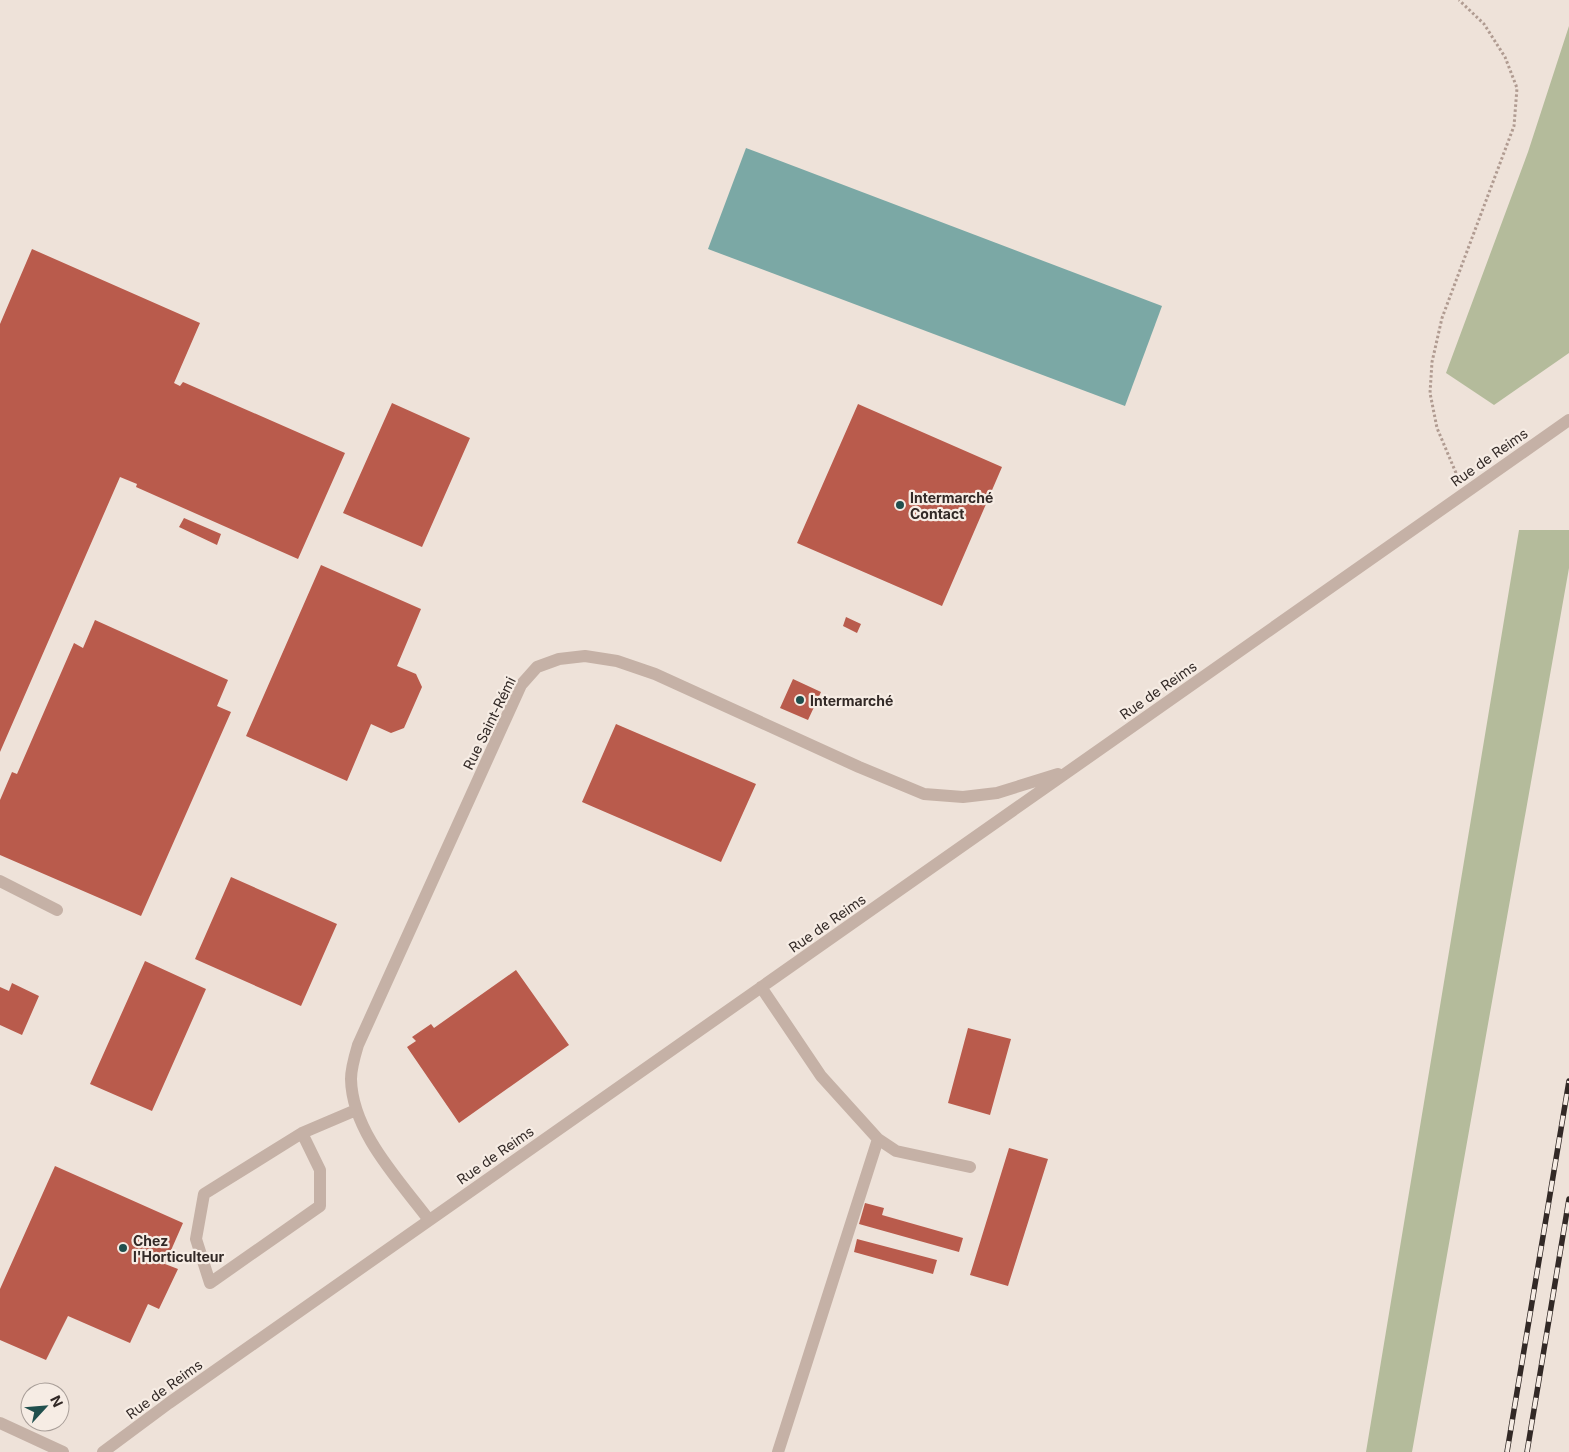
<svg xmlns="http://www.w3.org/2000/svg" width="1569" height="1452" viewBox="0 0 1569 1452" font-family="Inter,sans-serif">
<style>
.green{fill:#b4bb9b}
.water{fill:#7ba8a5}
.building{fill:#b95b4c}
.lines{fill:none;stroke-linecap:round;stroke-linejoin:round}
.path{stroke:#b09b91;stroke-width:3;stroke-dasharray:2.5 2.5;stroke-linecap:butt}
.minor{stroke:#c5b1a6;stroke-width:12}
.rail-casing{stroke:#322926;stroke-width:5.5}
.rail{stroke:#f6ece4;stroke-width:4;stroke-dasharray:11;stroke-linecap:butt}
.poi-dot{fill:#204f4d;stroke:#f6ece4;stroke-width:2}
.labels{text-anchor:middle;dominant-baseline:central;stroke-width:4.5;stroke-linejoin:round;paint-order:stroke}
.street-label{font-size:14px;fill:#322926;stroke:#f6ece4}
.poi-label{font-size:14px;font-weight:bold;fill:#322926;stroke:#f6ece4;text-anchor:start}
</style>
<rect width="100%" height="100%" fill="#eee2d9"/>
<path class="green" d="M1569 26V353L1494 405 1446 373 1528 152Z
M1519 530H1569V568L1412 1452H1366Z"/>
<path class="water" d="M746 148 1162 306 1125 406 708 249Z"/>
<path class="building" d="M32 249 200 323 174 383 180 386 183 382 345 453 298 559 136 487 137 484 120 477 0 752V324Z
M392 403 470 438 422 547 343 513Z
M858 404 1002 467 942 606 797 543Z
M184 518 221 534 217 545 179 527Z
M321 565 421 609 397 666 416 674 422 687 404 728 391 733 371 724 347 781 246 736Z
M846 617 861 624 857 633 843 626Z
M95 620 228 680 217 706 231 712 141 916 0 855V800L12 772 17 774 74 643 83 648Z
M793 679 821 692 808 720 780 708Z
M616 724 756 784 721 862 582 802Z
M231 877 337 924 301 1006 195 959Z
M145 961 206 989 152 1111 90 1084Z
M516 970 569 1045 459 1123 407 1047 416 1041 412 1037 431 1024 434 1028Z
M12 983 39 996 22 1035 0 1025V987L9 991Z
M968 1028 1011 1039 990 1115 948 1103Z
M1009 1148 1048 1159 1008 1286 970 1275Z
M55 1166 183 1223 165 1264 178 1269 159 1309 148 1304 130 1343 68 1316 46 1360 0 1340V1289Z
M865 1203 884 1208 882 1215 963 1238 959 1252 859 1224Z
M857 1239 937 1260 933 1274 854 1252Z"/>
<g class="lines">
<path class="path" d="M1456 473 1437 428 1430 393 1432 362 1442 318 1514 126 1517 88 1505 57 1484 24 1459 0"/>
<path class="minor" d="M0 881 57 910
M761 987 821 1076 878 1139 896 1151 970 1167
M302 1133 320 1170V1206L210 1283 196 1239 204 1194 302 1133 356 1110
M429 1220C399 1180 352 1132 351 1079 351 1068 355 1055 358 1045L521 685 537 667 559 659 585 656 617 661 655 674 859 767 924 794 963 797 997 793 1058 774
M0 1423 63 1452
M103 1452 169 1403 1569 420
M778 1452 878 1139"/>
<g class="rail-casing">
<path id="rail" d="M1507 1452 1569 1081
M1527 1452 1569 1199"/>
</g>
<use href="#rail" class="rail"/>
</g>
<g class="poi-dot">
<circle cx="900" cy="505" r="5"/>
<circle cx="800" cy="700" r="5"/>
<circle cx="123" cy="1248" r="5"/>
</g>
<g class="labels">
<g class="street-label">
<text transform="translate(1489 457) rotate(-35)">Rue de Reims</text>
<text transform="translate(1158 690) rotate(-35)">Rue de Reims</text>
<text transform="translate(489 723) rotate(-64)">Rue Saint-Rémi</text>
<text transform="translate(827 923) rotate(-35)">Rue de Reims</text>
<text transform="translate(495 1155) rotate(-35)">Rue de Reims</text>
<text transform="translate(164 1389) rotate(-36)">Rue de Reims</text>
</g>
<g class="poi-label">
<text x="910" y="497">Intermarché<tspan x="910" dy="16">Contact</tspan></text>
<text x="810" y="700">Intermarché</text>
<text x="133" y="1240">Chez<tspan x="133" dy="16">l'Horticulteur</tspan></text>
</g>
</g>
<g transform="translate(45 1407) rotate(64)"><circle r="24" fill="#f6ece4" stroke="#a89e98"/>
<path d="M0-4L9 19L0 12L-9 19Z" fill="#204f4d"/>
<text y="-8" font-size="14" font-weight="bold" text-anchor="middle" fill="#322926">N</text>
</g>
</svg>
